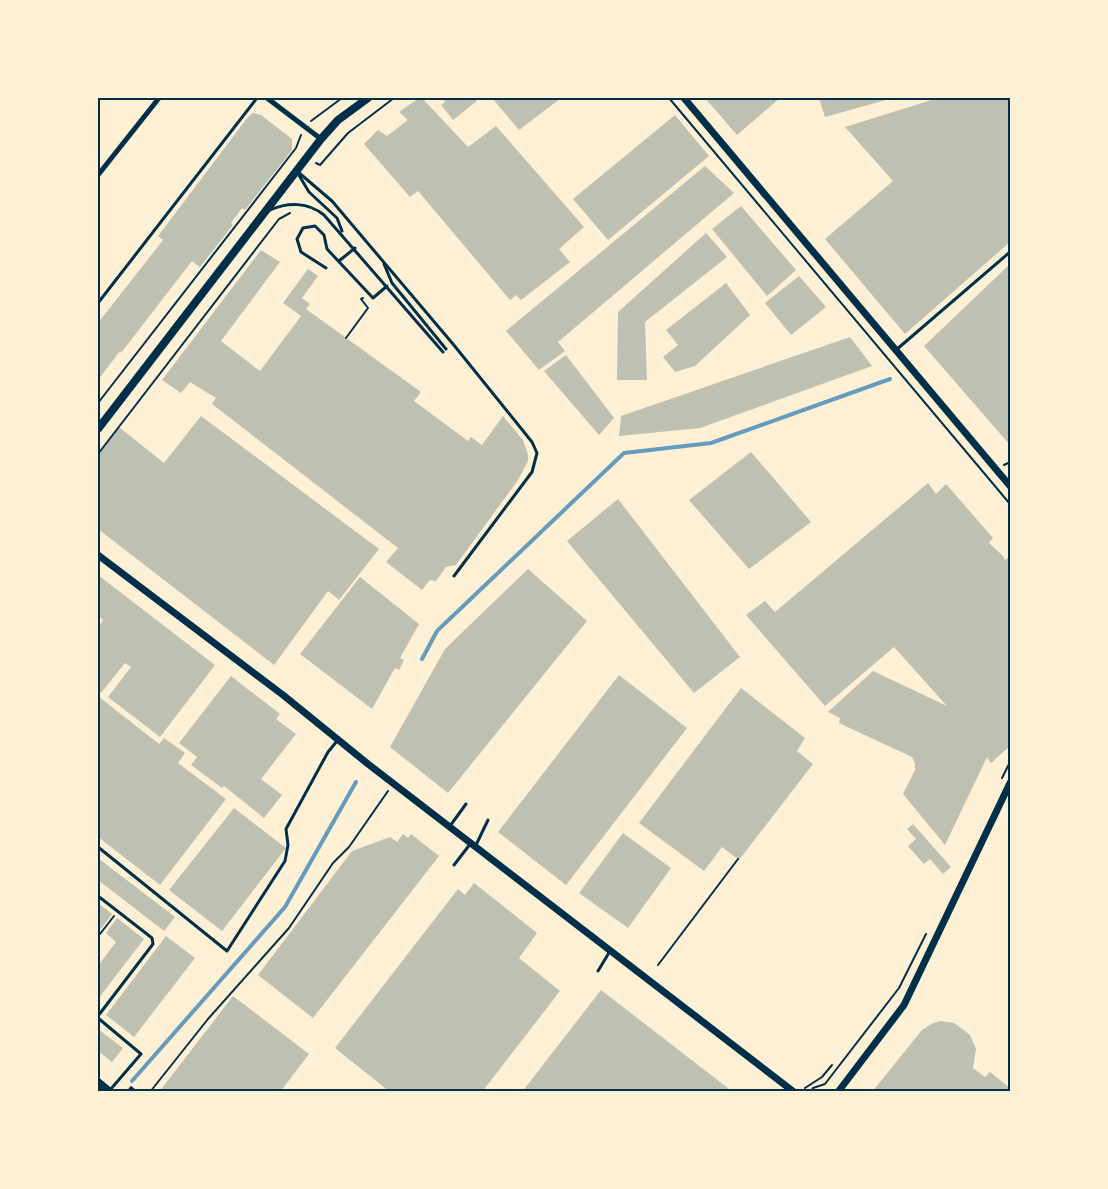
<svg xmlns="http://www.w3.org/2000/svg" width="1108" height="1189" viewBox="0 0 1108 1189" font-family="'IBM Plex Sans',sans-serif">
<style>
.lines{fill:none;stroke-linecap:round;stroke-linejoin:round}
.stream{stroke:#669bbc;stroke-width:4}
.building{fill:#bec0b2}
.path{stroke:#003049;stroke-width:2}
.service{stroke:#003049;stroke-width:3}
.minor{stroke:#003049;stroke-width:5}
.tertiary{stroke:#003049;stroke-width:7}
.secondary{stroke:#003049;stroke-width:8}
.primary{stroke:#003049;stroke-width:8}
.neatline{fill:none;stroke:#003049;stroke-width:2}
</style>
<rect width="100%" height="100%" fill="#fdf0d5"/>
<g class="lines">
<path class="stream" d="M422 659 437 631 624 453 711 443 890 379
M132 1081 285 907 356 782"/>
</g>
<path class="building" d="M419 98H422L468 147 496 126 584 227 559 249 570 262 521 300 516 295 510 300 418 191 410 197 364 144 378 130 387 136 408 120 399 112Z
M442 98H474L477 101 453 120 441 105 445 102Z
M492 98H561L519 130Z
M705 98H780L737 135Z
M819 98H885L886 100 825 117Z
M938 98H1010V242L905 334 825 239 893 181 845 127Z
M253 113 261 115 292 139V150L245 210 242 208 231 223 233 225 200 267 192 261 121 353 120 351 98 380V323L163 240 158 236 248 117Z
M675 115 709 156 608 240 573 199Z
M705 166 734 193 558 342 565 351 539 370 506 331Z
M741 206 796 270 767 296 712 229Z
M706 233 727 257 645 322 647 380H617L618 312Z
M261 250 280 262 221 341 260 371 301 316 283 303 308 269 318 276 302 298 310 304 306 309 421 392 414 401 468 441 471 437 482 445 503 416 523 440 528 454V461L518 480 456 565 446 567 436 581 430 580 422 590 386 562 398 548 212 404 216 398 190 382 181 393 162 380Z
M1010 264V445L924 346Z
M799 276 826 307 791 335 765 303Z
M726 283 750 315 695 366 675 372 663 357 678 345 666 330Z
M850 337 872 366 700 428 619 436 621 416Z
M566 355 614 418 599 435 544 371Z
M201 416 379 549 339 600 328 591 274 665 98 529V456L119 427 164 463Z
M751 452 811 522 749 569 689 500Z
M928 483 936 494 946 484 993 538 989 543 1002 555 1005 560 1010 556V746L991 763 987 757 945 845 903 794 915 770V763L912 757 839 723 840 718 828 712 873 671 947 706 894 647 825 706 746 615 765 601 775 612Z
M618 499 740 657 694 693 567 541Z
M528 569 587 621 448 793 390 747 445 649Z
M98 575 215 665 160 737 108 697 131 667 125 663 101 693 98 691V628L103 620 98 616Z
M360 577 419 624 400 658 404 660 399 670 395 668 372 709 300 654Z
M619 675 687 728 566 885 498 832Z
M231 676 280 714 276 719 296 734 261 779 282 795 264 818 224 786 222 788 191 765 197 757 179 743Z
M741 688 805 738 797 751 813 764 739 860 722 847 704 871 639 823Z
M98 696 159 744 164 738 185 753 178 763 226 799 160 885 98 837Z
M234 808 286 848 222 931 169 890Z
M913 824 951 867 943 874 930 859 924 864 908 846 916 839 907 829Z
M623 833 671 868 628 928 579 893Z
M403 834 408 838 411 834 439 856 313 1018 258 975 352 851 390 837 397 842Z
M98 858 175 917 164 931 98 880Z
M474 883 537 933 519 958 560 991 482 1092H390L335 1048 458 889 465 895Z
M98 903 112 914 101 929 98 926Z
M117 918 144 939 98 999V966L116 942 106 933Z
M166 936 195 958 134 1037 106 1015Z
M601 990 733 1092H522Z
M233 996 309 1054 280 1092H159Z
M941 1021 954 1023 965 1031 970 1035 976 1049 973 1068 985 1077 990 1072 1010 1088V1092H872L922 1030 933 1023Z
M98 1029 123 1048 112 1062 98 1051Z"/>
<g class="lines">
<path class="path" d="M669 98 1010 504
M311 121 342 98
M316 163 320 165 348 133 394 98
M346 338 368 308 361 299 363 298
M98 403 296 148 301 135
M98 454 279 219 290 213
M1004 465 1008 463 1010 466
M1002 778 1010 762
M100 934 114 916
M658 965 738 859
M805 1088 822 1077 832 1065
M127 1092 131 1087 137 1092
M150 1092 208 1019 289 928 333 863 349 847 388 791
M810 1092 813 1088 825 1084 899 988 926 934"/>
<path class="service" d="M297 172 309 192 337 218 342 231
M298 172 332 201 453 344 532 442 537 453 532 472 454 576
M270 210C288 202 308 202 324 215L443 352
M339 261 355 248
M384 264 392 283 446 349
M326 268 301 252 297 239 303 228 315 226 324 235 327 249 373 298 387 286
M98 303 257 98
M896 350 1010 252
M450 826 466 804
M476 845 488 820
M98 847 227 951 285 861 288 845 286 829 328 752 337 741
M454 865 471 843
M98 896 152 938 153 944 98 1016
M598 971 610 951
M98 1018 141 1054 110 1090"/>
<path class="minor" d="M267 98 321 139
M98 175 159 98"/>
<path class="tertiary" d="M684 98 1010 486
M98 555 283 695 368 764 794 1092
M838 1092 904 1005 1010 783"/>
<path class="secondary" d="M98 1082 110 1092"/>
<path class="primary" d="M98 429 321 139 338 120 368 98"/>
</g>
<rect width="1108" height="1189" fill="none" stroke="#fdf0d5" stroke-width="198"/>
<rect x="99" y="99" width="910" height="991" class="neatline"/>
</svg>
